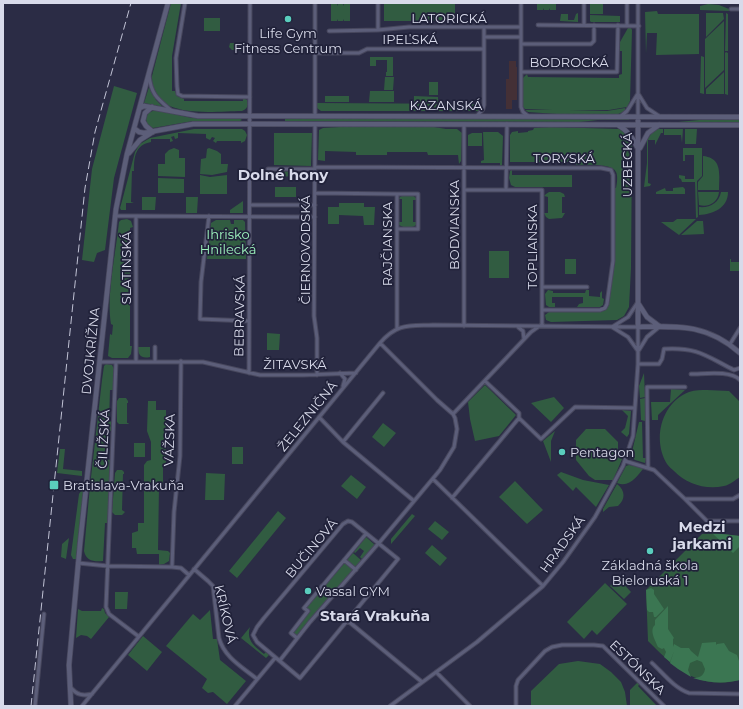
<svg xmlns="http://www.w3.org/2000/svg" width="743" height="709" viewBox="0 0 743 709" font-family="Montserrat,sans-serif">
<style>
.commercial{fill:#443036}
.green{fill:#315c41}
.forest{fill:#3b7652}
.lines{fill:none;stroke-linecap:round;stroke-linejoin:round}
.street-casing{stroke:#47475d;stroke-width:5}
.secondary-casing{stroke:#47475d;stroke-width:6}
.street{stroke:#5c5e79;stroke-width:3}
.secondary{stroke:#5c5e79;stroke-width:4.5}
.rail{stroke:#c1c3d5;stroke-width:1;stroke-dasharray:8 4;stroke-linecap:butt}
.poi-dot{fill:#5acebd;stroke:#21223a;stroke-width:1.5}
.labels{text-anchor:middle;dominant-baseline:central;stroke-width:3.5;stroke-linejoin:round;paint-order:stroke}
.street-label{font-size:13px;fill:#d8daea;stroke:#21223a}
.poi-label{font-size:13px;fill:#d8daea;stroke:#21223a;text-anchor:start}
.park-label{font-size:13px;fill:#9ff6bf;stroke:#21223a}
.quarter-label{font-size:15px;font-weight:bold;fill:#d8daea;stroke:#21223a}
</style>
<rect width="100%" height="100%" fill="#2b2c45"/>
<path class="commercial" d="M509 61H516V67H517V100H512V109H506V79H509Z"/>
<path class="green" d="M171 3H181L172 56V91H175L177 96 184 99V101H243V98L247 100C249 106 247 109 242 111 212 111 150 121 152 76Z
M384 3H455V21H384Z
M537 3H556V10H550L549 8V10H544V8L543 10H537Z
M590 3H603V14H590Z
M331 4H337L338 6V4H343V6L344 4H350V21H344V19L343 21H338L337 19V21H331Z
M708 4 719 5 729 9V11L700 10V6Z
M657 11 658 14H699V54L656 55 657 33H647L646 54 645 12Z
M578 13V22L560 21 561 14H568V20H574L576 14Z
M706 13H723L724 19 706 37Z
M726 13 728 14V51H725Z
M590 15 620 16V22H591L590 21Z
M204 18H220V31H204Z
M724 21V70L705 88V39Z
M628 28H631L632 30 630 101 627 107 609 110H569L607 111 625 108V111L616 115 556 114 528 112 525 110H552L525 109 523 107V78L527 74 528 77 619 78V75L622 74V51H619L620 42Z
M230 43H244V51L232 50 229 47Z
M726 52 728 53V95L725 94V53Z
M701 56 704 57V94L700 93Z
M370 57H393V76H386V72H387V60H376V66H370Z
M724 72V94H706V89Z
M385 77H394L393 90H384Z
M429 82H438V95H429Z
M114 86 137 93 114 178 105 250 97 253 94 262 82 260 92 169Z
M149 87 156 100 163 107 144 103Z
M370 91H394V102H369Z
M325 96H349V102H325Z
M414 96 438 97V102H414Z
M317 103 481 104V108L479 111H321L317 108Z
M155 110 192 118H239L242 120 240 121H193L153 128 147 125 146 119 148 113Z
M285 118 629 119V120H598L580 122 285 121Z
M699 120H740V123L647 122H678Z
M357 126H428L446 129H457L462 133 461 161 459 164 458 155H428L427 152H387V155H356V152L325 151V161L318 160 319 130 323 128Z
M550 127 619 129 626 133 632 145 631 268 629 307 624 316 617 320 551 322 546 320 545 315 549 312H600L605 310 607 307 615 261V188H616C617 183 618 176 616 172 612 163 586 165 577 165L574 162H510V135L512 132 518 131V133L528 132V131L533 130 534 128Z
M194 129H242L245 131 247 135 245 141 241 143V141H217L216 143 213 141 215 138 212 137 210 140 206 138V134L178 133V138L175 139 174 136 171 137 173 141 170 142V139H151V142C135 145 134 157 134 171H132L131 202 134 203H126V210H121L120 208 122 201 135 152 140 144 150 138Z
M658 129H663V133H661L655 145V140H648V183L651 184 650 186 644 187 647 163V140L653 131Z
M664 129H683L682 143 681 135H664Z
M685 129H697L696 144H685Z
M483 132H498L503 136 502 165 500 166V163H481V161L484 160Z
M274 133H312L311 166 274 165Z
M472 133H482V146H468V135Z
M174 148 179 150V158H185V177L158 176V164H165V154L169 150Z
M209 148 217 151 221 154V164H228L227 172 212 175 200 174 201 159 206 158 207 149Z
M683 148H702V176L697 181 698 217 696 218 695 182H682L681 179 679 178V175L685 176V179H694V155H685V161H683Z
M703 156C723 158 719 175 719 190H698V182L703 176Z
M512 170V175H572V187H515L511 185 509 178 510 171Z
M296 171V176L275 177 274 172Z
M200 175 210 177 227 175V194H200Z
M158 178 184 179V193H158Z
M275 187H296V197H275Z
M683 187 685 189V194H656V192L665 188 666 191H673V188Z
M549 192H560L564 194 565 197H562V213H565L562 218 549 219 546 217 544 213H548V197L544 196 546 194Z
M698 192H719C718 202 709 208 699 205Z
M721 192H728C728 208 713 214 699 215V207C710 208 719 203 721 192Z
M404 195H412L416 198V200H413V222H416V225C411 229 404 228 399 225V222H402V199H399L400 197Z
M142 197H156L155 210H142Z
M186 197H198L197 213H186Z
M243 201V213H230V210Z
M339 203H364V207H375L374 225H364L363 216 339 215V224H328V207H339Z
M127 219 131 221 133 227 130 228V346H132L131 354 128 358H112L108 356 110 334 112 335 113 325 111 324C106 296 116 252 119 222L121 220Z
M677 219H696L679 235 661 222H673Z
M216 220H230L231 224H234V220H243L245 222 246 259H207L211 223Z
M697 221H703L704 234 681 235Z
M489 251H509V278H489Z
M565 259H576V274H565Z
M730 259H731V262H739L740 259V271H730Z
M548 290 553 291V293H585L586 290H589V296L600 297V293L602 291V298L604 299 603 305 600 307H577L579 304 583 303V297H552V303H555V307H549L546 305 545 294Z
M267 333 280 334 279 350H267Z
M138 347H150V357C141 359 138 355 138 347Z
M106 364 112 365 114 369 113 390H110L109 421 112 422 111 431H108L107 459 110 460 108 523H105L103 561C94 562 86 561 84 551L90 486 102 380 104 366Z
M644 373 645 397 640 398 639 386Z
M485 385 516 415 499 436 475 441 470 419 468 402Z
M671 389 685 390 658 415V420H652L651 402H670Z
M707 390 729 391 740 402V477C735 480 730 485 724 486 705 490 687 484 674 471 672 469 669 467 667 464 652 440 661 403 689 392 695 390 702 390 707 390Z
M554 397 564 408 551 422 531 403Z
M119 398H126L128 401V403H127V423H129L128 424H119L117 422V401Z
M645 398V421L641 420 640 399Z
M148 401H156V410H166V465L163 466V486H159L158 550 168 551 170 553 169 561 164 564 159 565V554H137L136 548H132V533L138 531V523H144V465L147 461 151 460V442L147 431Z
M622 410 631 411 629 434 627 437 621 432 625 428 628 416Z
M639 422H642L643 458H646L645 463 635 460 631 456Z
M383 423 396 433 384 447 372 437Z
M586 429H605L618 442V456L623 457 613 480H595L589 476 576 460V440Z
M555 431 551 441V462L543 441Z
M134 443H145V457H134Z
M232 447H243V464H232Z
M60 449H65L63 469 82 471V476L57 473Z
M629 465 644 468C637 476 630 488 617 483L626 466Z
M117 470H122L124 472V474H123L122 510 125 512 122 515H115L112 512 115 473Z
M561 472 583 480 609 485 596 507 576 487 573 491 557 475Z
M206 473 225 474 224 500H205Z
M351 475 366 487 357 499 341 486Z
M515 481 543 510 527 524 499 497Z
M617 484C625 490 626 499 618 506L609 507 603 512V509Z
M84 490 76 559H73L71 555 79 494 81 491Z
M278 511 286 518 237 578 229 571Z
M412 514 415 516 391 544V539Z
M435 521 449 532 442 540 428 529Z
M715 533 740 536V680C698 690 676 669 648 641L646 590 702 534Z
M366 537 375 545 363 560 360 557 364 551 360 548 355 553 354 552Z
M69 538 66 559 61 557 62 544Z
M432 545 447 558 440 566 425 553Z
M353 553 362 561 297 637 292 632 309 611 306 608Z
M618 578 631 592 624 599 610 586Z
M605 583 627 604 597 635 592 630 584 639 567 622Z
M115 592H128L127 609H115Z
M102 608 104 609 105 613 109 617 91 639 87 636 81 635 76 638 78 609 82 611H101Z
M210 610 213 639H217L220 660 246 681 227 704 213 692 208 693 202 688 207 679 166 646 193 614 200 620Z
M250 627C246 640 254 646 264 654L266 652 269 655 266 658 241 638Z
M143 636 162 652 147 671 128 655Z
M578 661 600 664 611 672 621 682 625 692 627 706H531V691L559 664Z
M638 682 640 684 638 686 657 706H630V690Z"/>
<path class="forest" d="M712 533 740 536V546L733 553Z
M651 588 654 590V594L664 609 656 617H654L653 612H649L647 610 646 590Z
M668 606V629L674 638 664 648 673 639V647L674 644 681 648H689L691 651 698 657 702 643 716 642V653V645L717 644 724 643 729 651 737 655 740 664V680C724 684 709 683 693 678 699 678 704 676 705 669L702 662 697 660 690 663 688 670 691 677 678 669 670 663 674 651 670 662 664 657 666 652 664 648 662 649 658 647C655 640 649 630 655 625V620Z"/>
<g class="lines">
<g class="street-casing">
<path id="street" d="M185 3 176 58 177 86 178 94 182 96 250 97
M378 3V30
M521 3V107L523 112 528 116
M584 3V25
M731 9H740
M538 25 639 26
M627 25V3
M329 31 378 30 409 27H521
M484 37H521
M521 44H591L594 41V25
M315 53H359L367 49H484
M521 72H617L618 25
M149 75C151 95 158 99 172 111
M639 95 647 108 659 116
M315 116V3
M477 116 483 109 484 105V28
M620 117 627 111 637 95
M638 117V3
M315 124 314 316 317 338V375
M507 124 506 190H542V326
M315 167 601 168 611 170 613 175V261L607 304 605 308 600 310H542
M268 169H313
M465 190H506
M315 193 397 194V328
M250 205H315
M115 216H136
M209 216 201 282 200 319 249 321
M397 229H418V194H397
M542 287H587
M464 326V125
M518 327 523 331 524 339
M612 327 628 317 638 302
M612 327 628 337 638 351
M730 344 740 328
M639 350 647 337 659 327
M100 362H203L260 375H303L356 373
M116 362 106 607 109 614 138 636
M136 362V216L315 217
M155 362V347
M638 364H659L662 359 664 349C698 347 706 356 734 370L740 368
M249 373 250 3
M340 373 345 379 343 386
M691 374C705 374 730 370 740 380
M485 381 519 413V418
M453 414 531 332 538 327
M319 417 343 442 414 501
M343 442 383 393
M625 461 654 470 685 499H733L740 495
M648 467 647 387H685
M433 479 543 586
M452 498 519 418 541 439 575 407 635 408
M685 499 707 521H740
M348 521 352 522 398 559 300 678 257 642 253 635 257 627 264 618 343 524Z
M379 543 440 470 454 447 457 429 455 418 453 414 437 400 380 343
M344 560 356 570
M78 563 108 566 172 567 181 568 189 575
M172 567 174 512 180 456 181 361
M194 569 208 581 213 586 219 638C224 657 242 667 257 679
M322 586 333 596
M348 621 422 682
M297 638 291 633 308 611 304 608 365 535
M281 659 310 622 377 545
M652 663C663 673 674 688 689 693L740 694
M436 672 470 706
M71 688C77 695 83 696 92 694
M35 706 44 614
M82 706 380 343C397 323 409 326 433 325L638 327V364L633 436 623 466 595 517 563 562 543 586 477 642 390 706
M235 706 275 658
M516 706V686L518 680 545 651 552 647 562 645H594L603 646 664 706"/>
</g>
<g class="secondary-casing">
<path id="secondary" d="M152 107 145 113 143 121 146 126 153 132
M140 108 144 106 198 116 740 117
M638 118V327C679 326 707 324 740 353
M618 125C628 131 633 137 637 147
M135 129 139 132 144 133 193 124 740 125
M640 148 648 133 659 125
M129 153 140 140 151 133
M638 303 647 317 659 326
M71 706 69 665 80 544 116 209 127 154 168 3"/>
</g>
<use href="#street" class="street"/>
<use href="#secondary" class="secondary"/>
<path class="rail" d="M31 706 85 188 95 132 131 3"/>
</g>
<g class="poi-dot">
<circle cx="288" cy="19" r="4"/>
<circle cx="562" cy="452" r="4"/>
<rect x="49" y="480" width="10" height="10" rx="2"/>
<circle cx="650" cy="551" r="4"/>
<circle cx="308" cy="591" r="4"/>
</g>
<g class="labels">
<g class="street-label">
<text x="449" y="18">LATORICKÁ</text>
<text x="410" y="39">IPEĽSKÁ</text>
<text x="569" y="62">BODROCKÁ</text>
<text x="446" y="105">KAZANSKÁ</text>
<text x="564" y="158">TORYSKÁ</text>
<text transform="translate(627 165) rotate(-90)">UZBECKÁ</text>
<text transform="translate(454 225) rotate(-90)">BODVIANSKA</text>
<text transform="translate(387 244) rotate(-90)">RAJČIANSKA</text>
<text transform="translate(532 247) rotate(-90)">TOPLIANSKA</text>
<text transform="translate(305 250) rotate(-90)">ČIERNOVODSKÁ</text>
<text transform="translate(126 268) rotate(-90)">SLATINSKÁ</text>
<text transform="translate(239 316) rotate(-89)">BEBRAVSKÁ</text>
<text transform="translate(90 351) rotate(-84)">DVOJKRÍŽNA</text>
<text x="295" y="364">ŽITAVSKÁ</text>
<text transform="translate(307 416) rotate(-51)">ŽELEZNIČNÁ</text>
<text transform="translate(103 439) rotate(-87)">ČILIŽSKÁ</text>
<text transform="translate(169 440) rotate(-88)">VÁŽSKA</text>
<text transform="translate(562 544) rotate(-54)">HRADSKÁ</text>
<text transform="translate(311 548) rotate(-50)">BUČINOVÁ</text>
<text transform="translate(226 614) rotate(77)">KRÍKOVÁ</text>
<text transform="translate(638 667) rotate(44)">ESTÓNSKA</text>
</g>
<g class="poi-label">
<text x="288" y="33" text-anchor="middle">Life Gym<tspan x="288" dy="15">Fitness Centrum</tspan></text>
<text x="570" y="452">Pentagon</text>
<text x="63" y="485">Bratislava-Vrakuňa</text>
<text x="650" y="565" text-anchor="middle">Základná škola<tspan x="650" dy="15">Bieloruská 1</tspan></text>
<text x="316" y="591">Vassal GYM</text>
</g>
<g class="park-label">
<text x="228" y="234">Ihrisko<tspan x="228" dy="15">Hnilecká</tspan></text>
</g>
<g class="quarter-label">
<text x="283" y="174">Dolné hony</text>
<text x="702" y="526">Medzi<tspan x="702" dy="17">jarkami</tspan></text>
<text x="375" y="615">Stará Vrakuňa</text>
</g>
</g>
<rect width="743" height="709" fill="none" stroke="#d8daea" stroke-width="8"/>
</svg>
